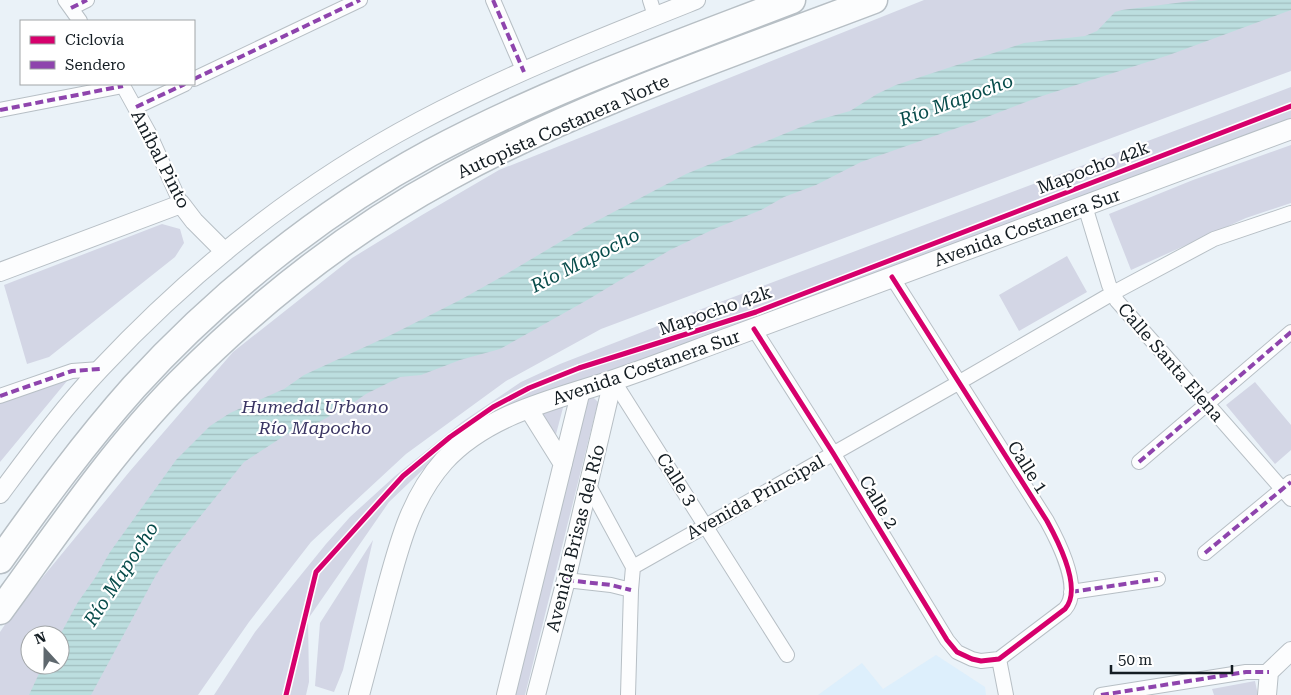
<svg xmlns="http://www.w3.org/2000/svg" width="1291" height="695" viewBox="0 0 1291 695" font-family="'Roboto Serif',serif">
<style>
.built{fill:#ddeffc}
.green{fill:#d3d6e5;fill-rule:evenodd}
.water{fill:url(#water-rules)}
.lines{fill:none;stroke-linecap:round;stroke-linejoin:round}
.minor-casing{stroke:#b7bfc5;stroke-width:16}
.tertiary-casing{stroke:#b7bfc5;stroke-width:20}
.secondary-casing{stroke:#b7bfc5;stroke-width:22}
.motorway-casing{stroke:#b7bfc5;stroke-width:29}
.minor{stroke:#fcfdfe;stroke-width:14}
.tertiary{stroke:#fcfdfe;stroke-width:18}
.secondary{stroke:#fcfdfe;stroke-width:20}
.motorway{stroke:#fcfdfe;stroke-width:26}
.quiet{stroke:#8e44ad;stroke-width:4;stroke-dasharray:8 4;stroke-linecap:butt}
.cycleway-casing{stroke:#fff;stroke-width:8}
.cycleway{stroke:#d6006c;stroke-width:5}
.labels{text-anchor:middle;dominant-baseline:central;stroke-width:4.5;stroke-linejoin:round;paint-order:stroke}
.street-label{font-size:18px;fill:#141d23;stroke:#fff}
.park-label{font-size:18px;font-style:italic;fill:#3b3664;stroke:#fff}
.water-label{font-size:19px;font-style:italic;fill:#084c4b;stroke:#fff}
</style>
<defs>
<pattern id="water-rules" width="6" height="5" patternUnits="userSpaceOnUse" patternTransform="scale(1.25)"><rect width="6" height="5" fill="#bcdedf"/><path d="M0 2.5h6" fill="none" stroke="#a1bebf"/></pattern>
</defs>
<rect width="100%" height="100%" fill="#eaf2f8"/>
<path class="built" d="M936 655 985 687 986 695H818L862 663 883 689Z"/>
<path class="green" d="M924 0H1291V71L601 329 506 381 406 454 311 542 249 622 198 695H0V632L10 617 130 471 233 352 352 258 422 215 499 170ZM30 635H60V665H30Z
M1291 87V121L750 322 434 459 389 502 308 619 309 682 306 695H214L255 632 279 602 326 544 350 517 395 476 462 422 521 382 560 364 691 313Z
M1291 145V203L1246 218 1131 270 1109 214 1193 180Z
M162 224 180 229 184 243 175 257 49 357 27 364 4 285Z
M1067 256 1087 292 1019 331 999 295Z
M67 381 5 456 0 462V402L55 382Z
M1255 382 1291 425V450L1275 464 1226 405Z
M593 397 598 402 525 695H510L587 399Z
M564 404 555 438 539 412Z
M373 540 343 670 334 692 315 686 320 623Z
M1255 681 1258 695H1214L1212 689Z"/>
<path class="water" d="M1199 0H1291V10L1169 55 1039 97 974 122 861 162 816 185 784 197 761 210 714 229 670 250 589 299 500 349 460 360 421 375 400 377 366 394 350 405 308 428 287 434 244 462 170 554 156 575 91 695H29L43 665H60V635L78 602 95 578 110 552 176 460 210 426 230 413 284 389 304 375 393 334 460 300 503 276 587 226 686 174 818 120 850 111 877 94 896 85 1024 43 1085 36 1097 31 1115 12 1122 10Z"/>
<g class="lines">
<g class="minor-casing">
<path id="minor" d="M65 0 80 21
M493 0 524 72
M650 0 655 16
M71 8 87 0
M194 79 360 0
M122 84 149 133 181 204
M136 107 185 84
M0 110 123 86
M1085 206 1109 285 1117 301 1291 499
M754 329 833 453 947 640 957 652 972 659 981 661 999 659 1065 609C1083 589 1058 541 1047 521L892 277
M613 380 787 655
M0 396 72 371 100 369
M1139 462 1291 332
M588 484 633 567 631 590 628 695
M1205 553 1291 482
M633 567 958 383 1113 293 1214 239 1291 213
M566 580 611 585 631 590
M1071 592 1158 579
M999 659 1006 695
M1101 695 1246 672H1269"/>
</g>
<g class="tertiary-casing">
<path id="tertiary" d="M0 272 181 204 194 221 225 252
M528 408 563 464
M0 494C32 451 64 407 101 368 193 270 301 184 420 121 509 74 603 37 696 0
M506 695 581 390
M536 695 566 580 613 380
M1267 695 1269 672 1291 651"/>
</g>
<g class="secondary-casing">
<path id="secondary" d="M359 695C368 661 377 627 386 593 399 546 410 499 444 461 487 414 553 400 611 381 650 368 688 353 726 339 915 270 1103 199 1291 129"/>
</g>
<g class="motorway-casing">
<path id="motorway" d="M0 560C42 501 85 442 134 387 217 296 321 212 430 153 546 91 670 47 792 0
M0 611C57 533 111 452 179 383 259 302 349 231 449 177 582 104 732 54 874 0"/>
</g>
<use href="#minor" class="minor"/>
<use href="#tertiary" class="tertiary"/>
<use href="#secondary" class="secondary"/>
<use href="#motorway" class="motorway"/>
<path class="quiet" d="M493 0 524 72
M71 8 87 0
M194 79 360 0
M136 107 185 84
M0 110 123 86
M0 396 72 371 100 369
M1139 462 1291 332
M1205 553 1291 482
M566 580 611 585 631 590
M1071 592 1158 579
M1101 695 1246 672H1269"/>
<g class="cycleway-casing">
<path id="cycleway" d="M754 329 833 453 947 640 957 652 972 659 981 661 999 659 1065 609C1083 589 1058 541 1047 521L892 277
M286 695 316 572 403 476 450 437 493 407 529 388 579 368 756 312 1291 106"/>
</g>
<use href="#cycleway" class="cycleway"/>
</g>
<g class="labels">
<g class="street-label">
<text transform="translate(563 126) rotate(-24)">Autopista Costanera Norte</text>
<text transform="translate(161 159) rotate(63)">Aníbal Pinto</text>
<text transform="translate(1093 167) rotate(-21)">Mapocho 42k</text>
<text transform="translate(1027 227) rotate(-20)">Avenida Costanera Sur</text>
<text transform="translate(715 310) rotate(-19)">Mapocho 42k</text>
<text transform="translate(1171 362) rotate(49)">Calle Santa Elena</text>
<text transform="translate(646 367) rotate(-19)">Avenida Costanera Sur</text>
<text transform="translate(1028 467) rotate(57)">Calle 1</text>
<text transform="translate(677 479) rotate(57)">Calle 3</text>
<text transform="translate(755 497) rotate(-29)">Avenida Principal</text>
<text transform="translate(879 502) rotate(59)">Calle 2</text>
<text transform="translate(575 538) rotate(-76)">Avenida Brisas del Río</text>
</g>
<g class="park-label">
<text x="315" y="406">Humedal Urbano<tspan x="315" dy="21">Río Mapocho</tspan></text>
</g>
<g class="water-label">
<text transform="translate(956 100) rotate(-20)">Río Mapocho</text>
<text transform="translate(585 260) rotate(-27)">Río Mapocho</text>
<text transform="translate(121 574) rotate(-57)">Río Mapocho</text>
</g>
</g>
<rect x="20" y="20" width="175" height="65" fill="#ffffff" stroke="#a1a5a7"/>
<rect x="30" y="36" width="25" height="8" fill="#d6006c" stroke="#a1a5a7"/>
<text x="65" y="45" font-size="15" fill="#141d23">Ciclovía</text>
<rect x="30" y="61" width="25" height="8" fill="#8e44ad" stroke="#a1a5a7"/>
<text x="65" y="70" font-size="15" fill="#141d23">Sendero</text>
<g transform="translate(45 650) rotate(339)"><circle r="24" fill="#ffffff" stroke="#a1a5a7"/>
<path d="M0-4L9 19L0 12L-9 19Z" fill="#5f686e"/>
<text y="-8" font-size="14" font-weight="bold" text-anchor="middle" fill="#141d23">N</text>
</g>
<path d="M1111 665v8h121v-8" fill="none" stroke="#141d23" stroke-width="2.5"/>
<text x="1118" y="665" font-size="15" fill="#141d23" stroke="#ffffff" stroke-width="4" paint-order="stroke">50 m</text>
</svg>
